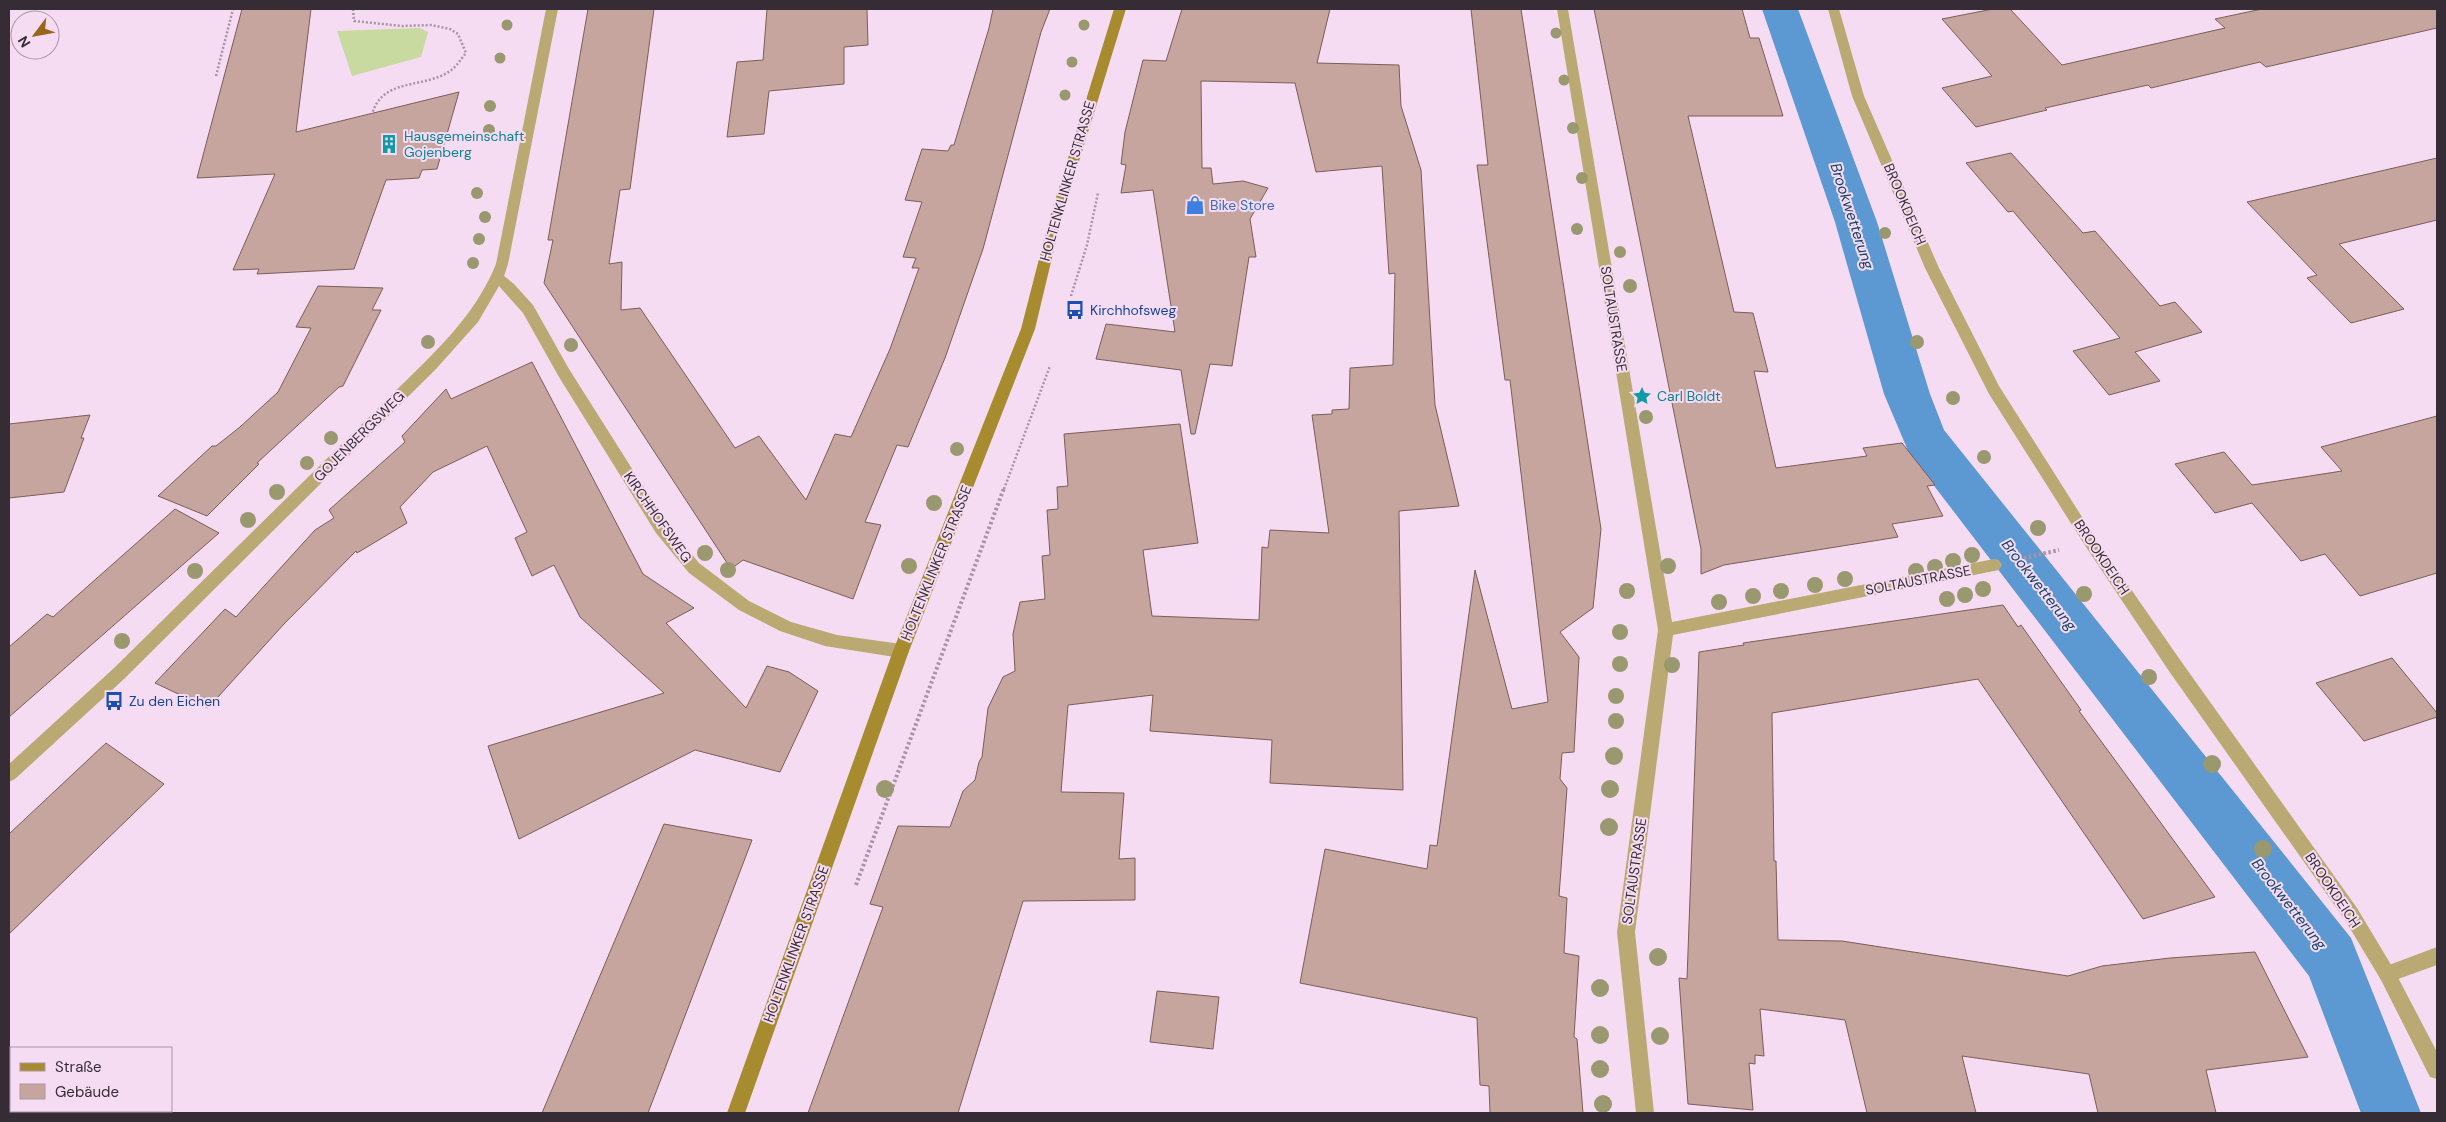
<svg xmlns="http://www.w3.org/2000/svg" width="2446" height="1122" viewBox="0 0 2446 1122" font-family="'DM Sans',sans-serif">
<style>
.green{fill:#c9daa0}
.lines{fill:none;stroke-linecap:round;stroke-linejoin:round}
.canal{fill:#5c98d1;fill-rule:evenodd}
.building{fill:#c6a59f;stroke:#7b5d58}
.path-far1{stroke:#a794a5;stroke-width:2.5;stroke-dasharray:2 2;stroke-linecap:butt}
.path{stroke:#a794a5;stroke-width:4;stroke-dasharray:2.5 2.5;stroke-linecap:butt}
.service{fill:#bba973;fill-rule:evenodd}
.minor{fill:#bba973;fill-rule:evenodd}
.secondary{fill:#a78b2f;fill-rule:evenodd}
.tree{fill:#99986f}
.labels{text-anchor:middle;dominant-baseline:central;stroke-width:4;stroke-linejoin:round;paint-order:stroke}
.culture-label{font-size:14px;fill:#0d838f;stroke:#f5dcf2;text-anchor:start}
.street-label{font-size:14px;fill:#362c35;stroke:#f5dcf2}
.shop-label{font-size:14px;fill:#366cbe;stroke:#f5dcf2;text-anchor:start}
.transit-label{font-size:14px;fill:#164399;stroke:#f5dcf2;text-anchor:start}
.water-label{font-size:15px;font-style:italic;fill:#144167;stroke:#f5dcf2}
</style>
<rect width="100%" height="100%" fill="#f5dcf2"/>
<path class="green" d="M420 28 428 32 421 57 352 76 337 31Z"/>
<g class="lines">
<path class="canal" d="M1762 9H1798L1877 222 1930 394 1944 430 2351 938 2421 1113H2361L2309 976 1909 453 1884 394 1835 222Z"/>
</g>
<path class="building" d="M242 9H311L296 132 459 92 437 169 422 170 419 178 386 180 354 269 257 274 259 269 233 270 275 174 197 178Z
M588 9H654L630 189 620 190 609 264 622 262 621 310 640 308 735 448 759 436 806 500 835 434 851 437 890 349 919 268H912L916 258 903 257 922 202 905 200 922 149 948 151 951 145H954L989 28 993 9H1050L1041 32 983 249 945 358 908 447 897 445 865 522 881 525 853 599 743 560 731 569 544 283 553 240H548Z
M767 9H867L868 45 844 47V84L769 91 764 134 727 137 737 62 763 60Z
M1182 9H1330L1317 63 1399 65 1401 106 1421 170 1435 405 1459 506 1399 511 1403 790 1270 783 1272 740 1150 731 1153 695 1068 705 1061 792 1124 793 1119 859 1135 858V900L1023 901 958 1113H808L883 907 870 904 898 826 950 827 963 791 975 780 979 762 982 757 988 708 1003 677 1015 671 1013 634 1020 602 1045 599 1042 556 1050 555 1047 510 1058 509 1057 487 1068 486 1064 434 1180 424 1198 543 1143 550 1152 616 1259 620 1262 547 1268 548 1270 530 1329 533 1312 415 1332 414V410L1349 409 1350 368 1393 365 1395 273 1389 274 1382 166 1316 172 1295 83 1201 81 1202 168H1211L1213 184 1243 181 1268 188 1250 219 1256 257H1249L1232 366 1210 364 1195 434H1191L1181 370 1096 359 1106 324 1175 332 1153 190 1121 193 1126 165 1121 164 1125 132 1143 60 1166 61Z
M1471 9H1521L1601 529 1593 608 1560 632 1579 657 1574 752 1562 753 1560 779 1567 788 1559 896 1567 898 1564 953 1579 956 1574 1037 1577 1039 1583 1113H1490L1489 1086 1480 1085 1477 1018 1300 983 1325 849 1427 869 1430 845 1437 846 1475 570 1512 709 1548 702 1510 380H1505L1477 165H1488Z
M1594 9H1742L1750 38H1759L1783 116H1688L1734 312 1753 313 1768 372 1754 371 1776 468 1867 456 1863 448 1902 443 1935 485 1927 486 1943 516 1892 524 1898 537 1724 565 1701 574V549Z
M1993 9H2010L2062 65 2225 28 2215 19 2262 9H2437V28L2266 67 2260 62 2151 88 2148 85 2045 108 2047 110 1976 127 1942 88 1992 76 1942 19Z
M2011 153 2083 233 2095 231 2160 306 2175 302 2202 332 2135 352 2160 381 2109 395 2073 351 2120 338 2013 211 2008 212 1966 163Z
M2437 158V220L2339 244 2404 309 2351 323 2307 278 2317 275 2247 202Z
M318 286 383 288 372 310H381L343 386 339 387 257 463 259 464 207 516 158 496 212 446H216L240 427 278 392 311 328 296 327Z
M532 362 643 574 694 608 666 623 746 708 767 666 789 672 818 691 780 772 695 750 519 839 488 746 664 693 580 617 554 565 532 576 515 538 527 532 487 446 433 472 400 507 407 523 357 553 356 551 284 624 208 708 155 683 225 609 236 617 315 530 334 518 329 510 405 442 402 436 446 389 451 399Z
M90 415 81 438H84L64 492 9 498V424Z
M2437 416V573L2360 596 2325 554 2301 561 2252 503 2215 513 2175 464 2224 452 2252 485 2342 471 2321 447Z
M175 509 219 533 9 717V647L47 614 53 617Z
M2003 605 2018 627 2021 625 2081 710 2079 711 2215 897 2143 919 1978 679 1772 713 1774 861H1776L1778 940 1842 941 2068 976 2102 966 2170 958 2255 952 2308 1057 2206 1070 2216 1113H2098L2089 1074 1962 1056 1976 1113H1867L1845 1020 1760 1009 1764 1056 1755 1055V1064L1749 1063 1753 1110 1688 1104 1679 978 1687 979 1699 652 1744 645 1743 643Z
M2392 658 2437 713V717L2364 741 2316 683Z
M106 743 164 784 9 934V834Z
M664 824 752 840 648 1113H542Z
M1157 991 1219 997 1213 1049 1150 1042Z"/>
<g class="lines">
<path class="path-far1" d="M353 9 354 21 402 26 431 25 450 29 458 34 466 53C461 59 457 66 450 71 424 89 383 77 372 114
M216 76 233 9
M1071 296 1087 245 1098 193
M1004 489 1050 366"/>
<path class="path" d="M2024 558 2059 550
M856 885 1004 488"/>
<path class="service" d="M2437 947V965L2387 983 2381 980 2378 974 2381 968Z"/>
<path class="minor" d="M546 9H558L508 264 504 276 514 284 533 305 569 369 667 524 699 563 749 601 791 622 837 635 901 644 907 646 909 651 907 656 901 658 825 646 780 631 739 610 689 573 656 533 559 377 523 313 499 286 478 322 436 369 124 679 15 779 9 782V764L113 669 426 361C455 332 480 303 496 264Z
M1557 9H1568L1672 622 1994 559 1999 560 2002 565 1999 570 1994 571 1673 635 1635 932 1654 1113H1636L1617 932 1658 630Z
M1828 9H1839L1864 96 1939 268 1999 386 2096 539 2183 664 2357 908 2393 968 2437 1052V1079L2430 1077 2381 980 2345 920 2171 674 2086 547 1989 394 1925 268 1852 96Z"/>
<path class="secondary" d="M1114 9H1126L1061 220 1035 329 909 651 745 1113H727L893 651 1021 329 1049 220Z"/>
</g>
<g class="tree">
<circle cx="507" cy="25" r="5.5"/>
<circle cx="1084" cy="25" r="5.5"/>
<circle cx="1556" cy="33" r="5.5"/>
<circle cx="500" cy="58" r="5.5"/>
<circle cx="1072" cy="62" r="5.5"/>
<circle cx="1564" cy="80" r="5.5"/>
<circle cx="1065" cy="95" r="5.5"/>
<circle cx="490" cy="106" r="6"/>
<circle cx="1573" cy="128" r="6"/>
<circle cx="489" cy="130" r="6"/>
<circle cx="1582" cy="178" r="6"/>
<circle cx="477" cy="193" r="6"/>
<circle cx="485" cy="217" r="6"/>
<circle cx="1577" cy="229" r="6"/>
<circle cx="1885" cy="233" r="6"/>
<circle cx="479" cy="239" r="6"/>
<circle cx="1620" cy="252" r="6"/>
<circle cx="473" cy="263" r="6"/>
<circle cx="1630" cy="286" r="7"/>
<circle cx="428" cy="342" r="7"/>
<circle cx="1917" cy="342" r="7"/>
<circle cx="571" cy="345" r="7"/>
<circle cx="1953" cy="398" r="7"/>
<circle cx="1646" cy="417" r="7"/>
<circle cx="331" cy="438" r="7"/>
<circle cx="957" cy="449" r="7"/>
<circle cx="1984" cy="457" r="7"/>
<circle cx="307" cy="463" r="7"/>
<circle cx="277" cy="492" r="8"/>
<circle cx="934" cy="503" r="8"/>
<circle cx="248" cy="520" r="8"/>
<circle cx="2038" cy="528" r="8"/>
<circle cx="705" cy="553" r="8"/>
<circle cx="1972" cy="555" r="8"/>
<circle cx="1953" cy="561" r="8"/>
<circle cx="909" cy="566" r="8"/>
<circle cx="1668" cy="566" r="8"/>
<circle cx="1935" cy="567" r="8"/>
<circle cx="728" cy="570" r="8"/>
<circle cx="195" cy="571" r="8"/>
<circle cx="1916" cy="571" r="8"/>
<circle cx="1845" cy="579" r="8"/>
<circle cx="1815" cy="585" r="8"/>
<circle cx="1983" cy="589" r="8"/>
<circle cx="1627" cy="591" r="8"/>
<circle cx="1781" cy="591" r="8"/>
<circle cx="2084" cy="594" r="8"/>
<circle cx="1965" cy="595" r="8"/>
<circle cx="1753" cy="596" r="8"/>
<circle cx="1947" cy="599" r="8"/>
<circle cx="1719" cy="602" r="8"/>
<circle cx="1620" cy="632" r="8"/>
<circle cx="122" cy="641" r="8"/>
<circle cx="1620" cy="664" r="8"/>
<circle cx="1672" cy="665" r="8"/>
<circle cx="2149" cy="677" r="8"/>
<circle cx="1616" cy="696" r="8"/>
<circle cx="1616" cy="721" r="8"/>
<circle cx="1614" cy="756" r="9"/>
<circle cx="2212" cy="764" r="9"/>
<circle cx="885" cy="789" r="9"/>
<circle cx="1610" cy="789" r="9"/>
<circle cx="1609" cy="827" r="9"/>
<circle cx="2263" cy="849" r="9"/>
<circle cx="1658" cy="957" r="9"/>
<circle cx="1600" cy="988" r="9"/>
<circle cx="1600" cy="1035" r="9"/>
<circle cx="1660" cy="1036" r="9"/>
<circle cx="1600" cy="1069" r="9"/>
<circle cx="1603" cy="1104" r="9"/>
</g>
<defs>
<g id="building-bare" transform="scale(1.5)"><path d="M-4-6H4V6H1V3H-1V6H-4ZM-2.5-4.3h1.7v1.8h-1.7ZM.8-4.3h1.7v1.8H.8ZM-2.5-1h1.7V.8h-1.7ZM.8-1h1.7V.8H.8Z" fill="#0f9aa8" stroke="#f5dcf2" stroke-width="2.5" paint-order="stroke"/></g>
<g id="shop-bare" transform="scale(1.5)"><path d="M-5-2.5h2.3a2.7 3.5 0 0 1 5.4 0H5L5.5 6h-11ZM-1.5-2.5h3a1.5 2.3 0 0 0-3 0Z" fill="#3f7fe0" stroke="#f5dcf2" stroke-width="2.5" paint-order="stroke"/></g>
<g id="bus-bare" transform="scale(1.5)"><path d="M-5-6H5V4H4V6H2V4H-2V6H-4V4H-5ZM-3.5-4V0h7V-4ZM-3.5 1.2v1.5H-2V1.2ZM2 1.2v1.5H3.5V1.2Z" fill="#1a4fb4" stroke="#f5dcf2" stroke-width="2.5" paint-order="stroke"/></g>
<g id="sight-bare" transform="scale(1.5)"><path d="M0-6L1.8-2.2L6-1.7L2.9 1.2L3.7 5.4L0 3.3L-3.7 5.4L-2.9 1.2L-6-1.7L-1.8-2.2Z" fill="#0f9aa8" stroke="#f5dcf2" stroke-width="2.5" paint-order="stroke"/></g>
</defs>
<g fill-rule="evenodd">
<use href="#building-bare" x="389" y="144"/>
<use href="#shop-bare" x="1195" y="205"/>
<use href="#bus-bare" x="1075" y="310"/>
<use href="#sight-bare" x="1642" y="396"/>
<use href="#bus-bare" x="114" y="701"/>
</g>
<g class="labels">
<g class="culture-label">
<text x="404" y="136">Hausgemeinschaft<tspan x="404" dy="16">Gojenberg</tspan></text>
<text x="1657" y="396">Carl Boldt</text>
</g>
<g class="street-label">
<text transform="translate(1067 181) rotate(-74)">HOLTENKLINKER STRASSE</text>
<text transform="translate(1905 204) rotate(67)">BROOKDEICH</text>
<text transform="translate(1614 319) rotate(81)">SOLTAUSTRASSE</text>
<text transform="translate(359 436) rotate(-45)">GOJENBERGSWEG</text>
<text transform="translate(658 517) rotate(55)">KIRCHHOFSWEG</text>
<text transform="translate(2102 557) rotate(56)">BROOKDEICH</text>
<text transform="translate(936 563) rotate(-68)">HOLTENKLINKER STRASSE</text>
<text transform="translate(1918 580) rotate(-11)">SOLTAUSTRASSE</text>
<text transform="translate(1634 871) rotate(-82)">SOLTAUSTRASSE</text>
<text transform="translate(2333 890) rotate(56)">BROOKDEICH</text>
<text transform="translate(796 944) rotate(-70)">HOLTENKLINKER STRASSE</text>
</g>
<g class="shop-label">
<text x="1210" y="205">Bike Store</text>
</g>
<g class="transit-label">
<text x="1090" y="310">Kirchhofsweg</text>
<text x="129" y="701">Zu den Eichen</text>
</g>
<g class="water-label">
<text transform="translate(1852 216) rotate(72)">Brookwetterung</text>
<text transform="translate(2039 585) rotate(52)">Brookwetterung</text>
<text transform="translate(2289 904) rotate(52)">Brookwetterung</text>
</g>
</g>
<rect width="2446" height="1122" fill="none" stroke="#362c35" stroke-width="20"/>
<rect x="10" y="1047" width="162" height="65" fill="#f5dcf2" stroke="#a996a6"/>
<rect x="20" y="1063" width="25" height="8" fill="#a78b2f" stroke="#a996a6"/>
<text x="55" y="1072" font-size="15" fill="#362c35">Straße</text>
<rect x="20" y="1084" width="25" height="15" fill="#c6a59f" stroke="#a996a6"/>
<text x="55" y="1097" font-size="15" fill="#362c35">Gebäude</text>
<g transform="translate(35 35) rotate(238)"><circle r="24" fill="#f5dcf2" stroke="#a996a6"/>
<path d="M0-4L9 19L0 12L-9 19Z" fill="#99651b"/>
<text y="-8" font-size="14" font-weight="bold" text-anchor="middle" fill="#362c35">N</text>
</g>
</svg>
